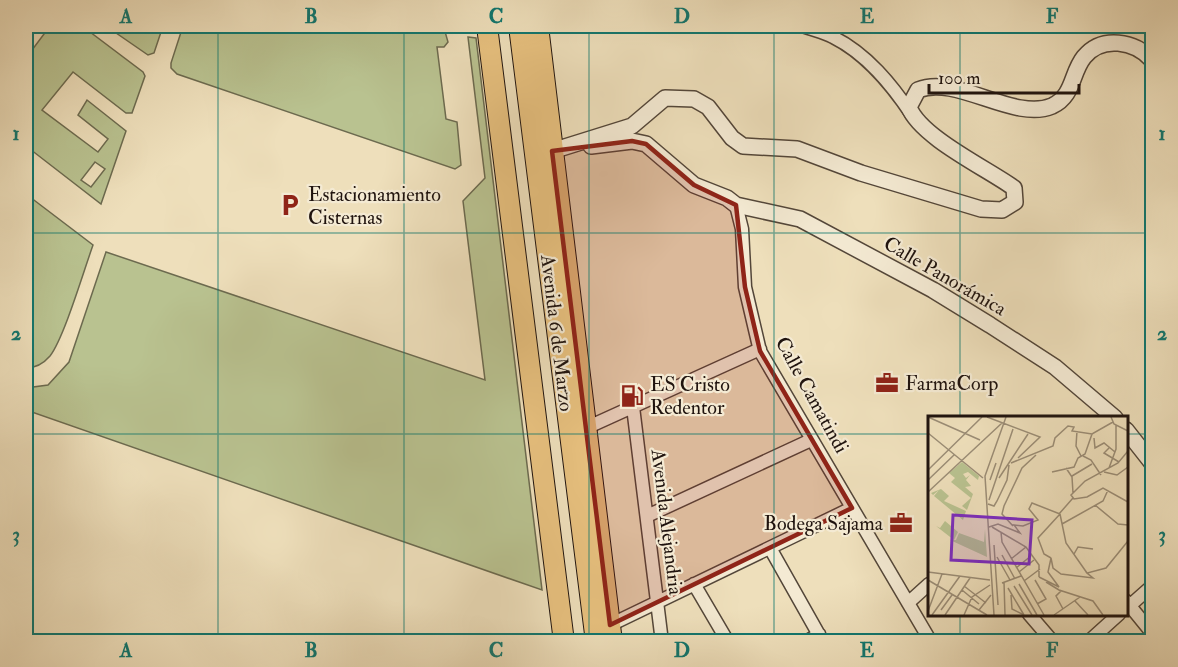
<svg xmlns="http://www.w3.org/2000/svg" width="1178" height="667" viewBox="0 0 1178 667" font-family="'IM FELL Double Pica',serif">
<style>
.green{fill:#b9c290;stroke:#6c6a4f;stroke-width:1.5;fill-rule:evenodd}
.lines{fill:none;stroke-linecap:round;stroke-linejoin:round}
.minor-casing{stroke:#534639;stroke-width:15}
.tertiary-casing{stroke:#534639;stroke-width:18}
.primary-casing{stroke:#1f130e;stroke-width:22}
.trunk-casing{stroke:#1f130e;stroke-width:22}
.minor{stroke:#f4ead3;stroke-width:12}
.tertiary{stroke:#f4ead3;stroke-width:15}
.primary{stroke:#e7c07e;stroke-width:20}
.trunk{stroke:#e7c07e;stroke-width:20}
.marked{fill:#8f2418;fill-opacity:0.2;stroke:#8f2418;stroke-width:4.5;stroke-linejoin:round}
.grid{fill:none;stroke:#0f766e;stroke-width:1.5;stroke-opacity:0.55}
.labels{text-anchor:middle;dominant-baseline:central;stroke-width:4.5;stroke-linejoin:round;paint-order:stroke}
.poi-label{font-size:20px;fill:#1f130e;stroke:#f4ead3;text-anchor:start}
.street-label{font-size:20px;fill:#1f130e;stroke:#f4ead3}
.inset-road{fill:none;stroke:#9b8d76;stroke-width:1.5}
.view{fill:#7b2cbf;fill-opacity:0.15;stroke:#7b2cbf;stroke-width:3}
.inset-edge{fill:none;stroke:#1f130e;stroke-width:3}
.neatline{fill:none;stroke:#0f766e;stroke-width:2}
.grid-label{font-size:20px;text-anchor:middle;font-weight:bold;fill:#0f766e}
</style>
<rect width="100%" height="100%" fill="#eedfbb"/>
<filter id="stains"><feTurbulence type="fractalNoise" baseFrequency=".00333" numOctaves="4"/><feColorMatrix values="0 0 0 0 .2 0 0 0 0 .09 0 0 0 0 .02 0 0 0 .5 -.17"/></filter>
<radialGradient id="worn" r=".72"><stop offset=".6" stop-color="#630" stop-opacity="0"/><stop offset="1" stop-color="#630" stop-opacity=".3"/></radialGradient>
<path class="green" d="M50 26H82L143 72 145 76 132 113H126L73 72 42 110 98 152 108 139 78 115 87 100 126 131 101 204 26 146V58ZM95 162 105 169 91 187 81 180Z
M106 26H163L154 53 148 55Z
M183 26H436L444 28 448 42 444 47H437L446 119 457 122 461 165 455 169 177 74 171 68V63Z
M468 37 476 38 542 590 26 410V388L48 385 69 362 106 252 485 380 463 201 485 178Z
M26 194 93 245C84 270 64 338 50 356 44 363 35 368 26 368Z"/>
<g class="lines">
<g class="minor-casing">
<path id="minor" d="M803 26C813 30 824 32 833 37 867 54 892 85 912 115
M736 205 742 229 745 287 760 351 931 642
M633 407 662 642
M586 428 760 349
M647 516 811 440
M770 548 823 642
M694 584 728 642
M1126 601 1152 633
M908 603 929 584
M1126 609 1152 586
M1029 614 1053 642
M610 625 852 508
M806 642 819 634
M1088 642 1119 614"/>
</g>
<g class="tertiary-casing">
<path id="tertiary" d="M591 146 632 141 646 144 694 185 727 198 736 205 800 219 933 290 990 325 1055 367 1115 418
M552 151 632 126 665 98 694 99 708 107 732 138 743 146 797 149 861 173 981 209 1002 210 1015 202 1014 188C988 169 920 137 909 107L918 90C956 74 1014 122 1052 106 1074 96 1071 73 1084 57 1102 35 1135 41 1152 60
M1126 430 1152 463"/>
</g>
<g class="primary-casing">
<path id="primary" d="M487 26 564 642
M538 26 612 642"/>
</g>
<g class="trunk-casing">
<path id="trunk" d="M519 26 596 642"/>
</g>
<use href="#minor" class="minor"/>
<use href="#tertiary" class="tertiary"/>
<use href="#primary" class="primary"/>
<use href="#trunk" class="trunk"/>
</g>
<path class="marked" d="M632 141 646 144 694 185 736 205 745 287 760 351 852 508 610 625 552 151Z"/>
<path class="grid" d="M218 26V642M404 26V642M589 26V642M774 26V642M960 26V418M26 233H1152M26 434H929M1126 434H1152M960 614V642"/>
<defs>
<g id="parking-bare" transform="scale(1.8)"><path d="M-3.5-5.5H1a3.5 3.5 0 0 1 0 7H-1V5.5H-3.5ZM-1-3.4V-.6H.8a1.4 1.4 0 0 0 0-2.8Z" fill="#8f2418" stroke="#f4ead3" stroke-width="2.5" paint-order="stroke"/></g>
<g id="office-bare" transform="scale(1.8)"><path d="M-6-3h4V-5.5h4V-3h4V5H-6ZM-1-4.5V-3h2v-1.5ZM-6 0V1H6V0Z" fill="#8f2418" stroke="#f4ead3" stroke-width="2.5" paint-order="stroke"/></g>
<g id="fuel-bare" transform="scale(1.8)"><path d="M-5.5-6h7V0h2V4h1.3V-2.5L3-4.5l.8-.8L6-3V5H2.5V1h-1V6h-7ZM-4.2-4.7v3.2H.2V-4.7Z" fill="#8f2418" stroke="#f4ead3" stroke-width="2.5" paint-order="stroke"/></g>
</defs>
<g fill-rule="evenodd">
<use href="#parking-bare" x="290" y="205"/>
<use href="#office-bare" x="887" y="383"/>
<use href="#fuel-bare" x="632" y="396"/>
<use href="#office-bare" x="901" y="523"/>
</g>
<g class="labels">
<g class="poi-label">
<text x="308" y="194">Estacionamiento<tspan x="308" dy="23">Cisternas</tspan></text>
<text x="905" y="383">FarmaCorp</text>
<text x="650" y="384">ES Cristo<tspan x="650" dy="23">Redentor</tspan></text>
<text x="883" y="523" text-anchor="end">Bodega Sajama</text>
</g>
<g class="street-label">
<text transform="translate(945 276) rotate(30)">Calle Panorámica</text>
<text transform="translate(557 333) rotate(83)">Avenida 6 de Marzo</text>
<text transform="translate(812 395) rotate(61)">Calle Camatindi</text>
<text transform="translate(667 522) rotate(83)">Avenida Alejandria</text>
</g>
</g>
<g transform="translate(928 416)">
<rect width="200" height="200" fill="#eedfbb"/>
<path d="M34 46 51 60 50 64 40 56 35 58 38 62 42 59 38 64 43 70 37 71 45 78 39 94 34 90 43 82 23 66 27 62 21 57ZM13 73 21 80 16 85 38 95 35 104 6 80 11 74 5 79 3 77ZM17 105 30 116 26 124 8 110 12 112ZM57 113 59 141 22 124H28L31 117 56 126Z" fill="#b9c290"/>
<path class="inset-road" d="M0 1 52 24M59 1 112 21 90 42M183 1 186 8 200 15M149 15 148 30 153 40M0 17 55 62M166 22 167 32 176 27 187 36M181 32 176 37 191 46M200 35 190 47 157 65 143 79 146 83 159 81 175 72 200 86M155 40 163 44 173 59M83 47 125 30 127 22 140 10 146 11 144 15 164 18 185 6M138 52 144 61 145 77M181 52 188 33V9M0 54 54 1M124 56 146 51 150 42 157 38 164 18M176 56 189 59 200 51M144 60 164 48M71 62 100 18M0 64 26 39M62 64 68 47M0 76 74 7M61 84 85 13M60 88 66 90 69 85 79 64 81 49M167 89 190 108 200 109M131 98 145 82M132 98 138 127 159 157M134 108 175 85 180 74M85 110 74 98 76 90 94 52 108 39M61 111 70 108 92 117 86 109 95 110 110 104 101 93 104 87 132 98M64 111 98 131 111 149V161M73 116 74 126 116 199M66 129 70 189M146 138 150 131 165 133M74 139 87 163M69 141 82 164M123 142 116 138 110 122 132 98M83 143 98 131M88 152 103 140M0 156 62 164M91 156 106 144M111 161 131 171 120 156 123 142 125 152 133 158 165 162 159 157 178 152 200 125M0 164 59 199M107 164 118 183 109 188M96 165 112 153M76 166 77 199M118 166 131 174 165 185 175 199M74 167 93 160M91 168 109 199M36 170 58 187M86 170 104 199M80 172 96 199M34 174 51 188M133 175 128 180 135 193M83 179 84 193 96 199M147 185 160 199M13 194 24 179M51 194 63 179M0 195 14 158M4 199 32 160M17 199 42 162M36 199 44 181 62 169M66 199 57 60 78 1M126 199 152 181"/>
<path class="view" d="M25 99 104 104 101 148 23 144Z"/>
<rect width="200" height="200" class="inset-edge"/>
</g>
<rect width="1178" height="667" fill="none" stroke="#eedfbb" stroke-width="66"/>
<path d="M929 84v9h150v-9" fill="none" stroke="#1f130e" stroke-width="3"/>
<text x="938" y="84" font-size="18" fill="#1f130e" stroke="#f4ead3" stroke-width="4.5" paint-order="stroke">100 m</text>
<rect x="33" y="33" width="1112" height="601" class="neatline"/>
<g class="grid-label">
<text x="126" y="23">A</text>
<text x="311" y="23">B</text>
<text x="496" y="23">C</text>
<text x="682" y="23">D</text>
<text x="867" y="23">E</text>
<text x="1052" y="23">F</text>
<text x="16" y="140">1</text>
<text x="1162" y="140">1</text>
<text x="16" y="340">2</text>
<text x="1162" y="340">2</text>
<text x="16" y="541">3</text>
<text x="1162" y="541">3</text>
<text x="126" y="657">A</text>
<text x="311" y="657">B</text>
<text x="496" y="657">C</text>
<text x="682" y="657">D</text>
<text x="867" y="657">E</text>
<text x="1052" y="657">F</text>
</g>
<rect width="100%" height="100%" filter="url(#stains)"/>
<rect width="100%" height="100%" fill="url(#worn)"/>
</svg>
